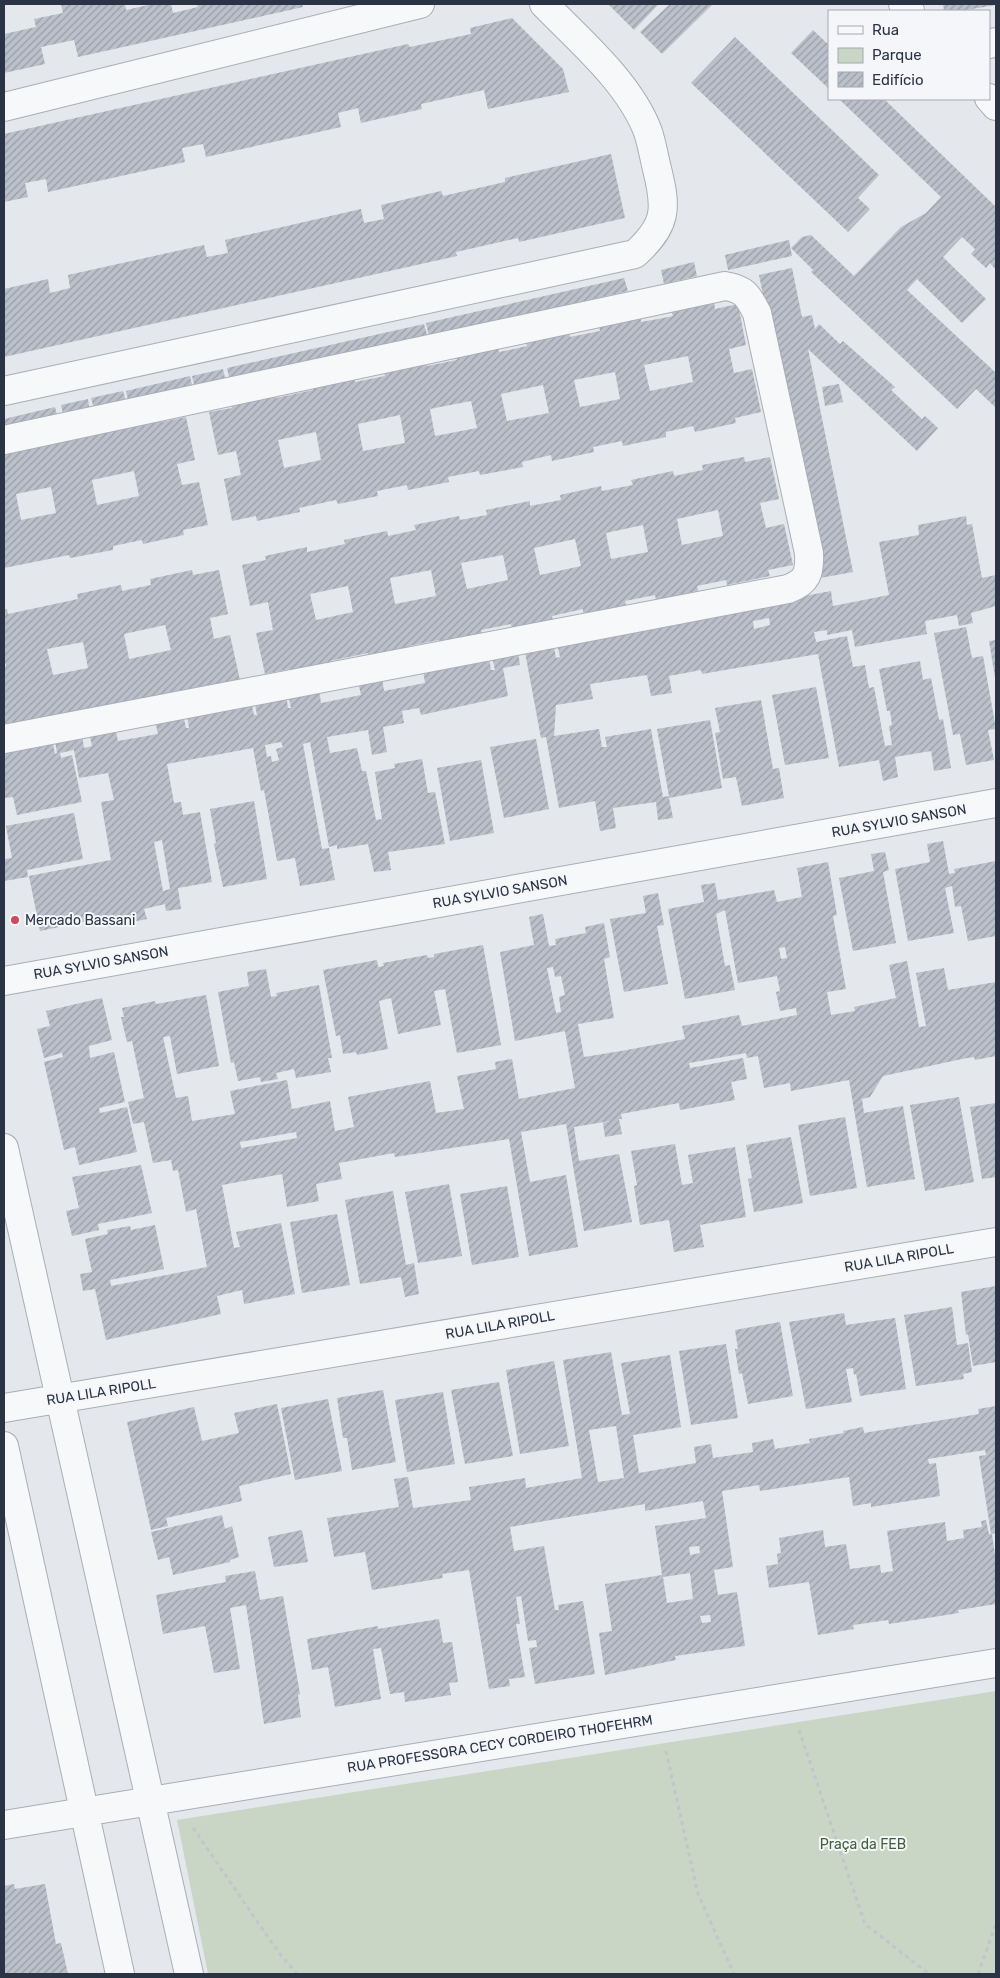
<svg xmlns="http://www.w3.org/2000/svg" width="1000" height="1978" viewBox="0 0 1000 1978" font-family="Rubik,sans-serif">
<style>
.green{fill:#c9d6c5}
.building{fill:url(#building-hatch);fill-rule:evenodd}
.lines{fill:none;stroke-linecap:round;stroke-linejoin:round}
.minor-casing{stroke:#a9aeb7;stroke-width:30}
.path{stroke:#c2c5cb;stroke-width:3;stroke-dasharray:4 4;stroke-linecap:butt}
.minor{stroke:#f7f8fa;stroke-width:28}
.poi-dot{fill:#d1495b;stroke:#f4f6f9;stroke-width:2}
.labels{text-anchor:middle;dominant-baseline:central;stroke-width:4;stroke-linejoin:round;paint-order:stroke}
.street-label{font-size:14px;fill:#2b3445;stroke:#f4f6f9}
.poi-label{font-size:14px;fill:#2b3445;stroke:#f4f6f9;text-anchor:start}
.park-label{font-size:14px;fill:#3f6138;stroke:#f4f6f9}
</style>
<defs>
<pattern id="building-hatch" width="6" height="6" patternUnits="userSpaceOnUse" patternTransform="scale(1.25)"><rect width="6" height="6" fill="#bbc0ca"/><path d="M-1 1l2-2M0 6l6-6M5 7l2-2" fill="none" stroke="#989da6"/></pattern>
</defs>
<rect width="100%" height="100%" fill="#e4e7ec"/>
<path class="green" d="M996 1691V1974H208L177 1820Z"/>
<path class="building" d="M61 4H125L126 10 153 4H171L173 13 198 7 197 4H302L303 7 78 57 74 40 41 47 45 64 4 73V34L36 27 34 19 63 13Z
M608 4H659L634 30Z
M670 4H713L662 54 640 32Z
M943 4H996V5L960 11H944Z
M512 18 563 69 569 92 488 109 484 90 421 104 422 109 361 123 358 108 338 113 341 127 206 157 203 144 182 148 185 162 48 192 46 179 25 183 28 197 4 202V134L408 44 410 47 471 34 470 28Z
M813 30 829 45V89L791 53Z
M735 37 879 175 858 198 870 209 848 232 691 83Z
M839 99H884L996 207V270L990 263 986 268 971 254 975 249 962 237 943 257 986 299 962 323 917 279 907 290 996 373V408L976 389 957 409 811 272 813 270 791 248 802 237 811 235 854 276 901 227 926 213 941 197Z
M611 154 625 218 519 242 518 238 456 252 457 256 4 357V289L48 279 50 293 70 288 68 275 204 245 207 257 228 253 225 240 361 209 364 223 384 219 381 205 441 191 443 196 505 182V178Z
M789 240 792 256 728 270 725 255Z
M694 262 697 276 664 284 661 270Z
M792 268 802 317 812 315 815 329 819 324 840 344 843 341 895 387 891 390 922 419 925 416 938 428 917 451 808 349 853 572 820 578 759 275Z
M624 278 628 291 429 337 426 323Z
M714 302 715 309 738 304 746 345 729 349 734 373 752 369 761 412 735 418 736 423 695 432 693 426 666 432V437L623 446 622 441 593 447 594 452 552 461 551 455 522 462 523 467 480 475 479 471 448 477 449 482 408 490 407 485 377 491 378 496 338 504 336 500 299 508 300 512 257 521 256 516 232 521 224 479 241 475 236 451 218 455 209 412 232 408 231 402 275 393 276 398 313 390 312 385 354 377 355 382 385 376 383 371 426 362 427 366 457 360 455 356 498 347 499 352 514 349 527 346 526 341 569 332 570 337 600 331 599 326 641 318V322L658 319 673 316 671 311ZM688 356 693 382 650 391 644 365ZM615 372 620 399 580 407 574 380ZM543 385 549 413 507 421 501 394ZM471 401 477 428 435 436 430 409ZM400 415 405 443 363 451 358 424ZM316 432 321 460 284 468 278 440Z
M424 324 428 338 230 382 227 368Z
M223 369 226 382 195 389 192 376Z
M190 376 193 389 129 404 126 391Z
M839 384 843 402 825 406 822 387Z
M123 391 127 405 95 413 91 398Z
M88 399 90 413 64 418 61 405Z
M55 407 58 419 4 431V419Z
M160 417 161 422 186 417 195 460 177 464 182 485 199 482 208 525 183 530 184 535 143 544 142 540 113 546V550L70 558 69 555 4 568V454L46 445 45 441 118 430 117 426ZM134 471 139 496 97 505 92 480ZM51 487 56 513 21 520 16 494Z
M744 457 745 462 770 457 779 499 760 503 766 528 784 524 793 565 768 570 770 576 727 585 726 580 697 586 698 591 656 600 655 595 625 601 626 606 583 614V609L552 616 553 621 512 630 511 624 481 630 483 635 440 644 439 640 409 646 411 650 369 658 368 653 330 661 332 666 290 674 289 669 265 674 256 633 273 630 268 602 250 606 242 565 266 560 265 556 307 547V552L345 544 344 540 387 531 388 536 416 530 414 525 459 516 460 520 487 515 486 510 530 501V506L561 500 560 495 601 486 602 491 633 485 631 480 673 471 674 476 703 470 702 465ZM718 510 723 536 682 545 677 519ZM643 525 648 552 611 559 606 533ZM575 539 581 566 540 575 534 548ZM503 555 508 580 467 589 461 563ZM431 570 436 596 395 604 390 578ZM348 586 353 612 316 620 310 594Z
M966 516 967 525 972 524 982 578 996 575V606L971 613 973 623 959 626 957 615 925 621 927 634 855 647 852 630 827 635V630L814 632 816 642 847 636 853 667 865 665 869 688 874 687 885 746 892 745 889 726 892 725 890 711H887L879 669 920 661 923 680 931 678 939 720 943 719 951 768 934 771 931 751 895 757 898 777 883 781 879 760 839 767 818 654 702 674 701 670 669 676 672 693 651 696 647 675 590 684 593 699 556 705 554 736 599 729 602 747H607L605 737 651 729 663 797 669 796 657 729 710 720 722 788 669 798 673 818 658 820 656 802 613 808 616 828 600 831 595 801 559 808 546 737 541 738 524 647 553 642 556 658 560 657 557 643 831 591 833 606 889 595 879 542 919 535 918 525ZM769 618 770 625 754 629 753 621Z
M192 570 193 575 219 570 228 614 210 618 214 639 230 635 240 680 4 735V666H6L4 658V610L7 609 8 614 78 599 77 594 121 585 122 591 151 585 150 579ZM165 625 171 650 129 659 124 634ZM83 642 88 668 53 675 47 649Z
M966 627 972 658 983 656 996 729 988 730 994 760 966 765 960 734 953 735 934 633Z
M996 640V678H995L989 641Z
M518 651 520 665 503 668 508 696 421 715 419 708 402 711 404 723 383 727 387 752 372 755 368 730 327 737 330 753 357 748 362 771H366L376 820 382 819 375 772 395 768 394 764 422 759 428 793 435 792 445 844 388 852 391 870 374 872 368 844 337 849V845L329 847 310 742 303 744 322 849 329 848 335 880 300 886 295 858 277 861 264 790 261 791 253 748 167 764 174 803 181 802 183 815 200 812 212 882 178 888 181 909 166 911 165 904 144 909 147 919 109 927 107 917 40 931 29 876 111 860 101 802 114 800 108 773 79 778 74 750 60 753 61 758 72 755 82 802 17 815 13 797 4 798V750L52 740 55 754 57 753 55 740 82 735 84 748 92 746 89 732 115 727 118 741 158 734 155 721 183 715 186 728H189L187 714 251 701 254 715H257L254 700 286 694 288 708H291L288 694 319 689 321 703 361 695 358 682 382 678 384 691 425 683 423 670 489 657 491 670H495L492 656ZM281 742 283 747 276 749 279 760 272 762 271 756 267 757 265 745ZM162 840 170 889 163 891 154 842Z
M816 687 829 758 785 765 772 695Z
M761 700 773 769 779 768 784 798 742 806 736 777 723 779 715 733 720 732 715 708Z
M536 739 549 809 504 818 490 747Z
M481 760 494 833 450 841 437 768Z
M254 801 267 879 223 887 214 844 216 843 210 809Z
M74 813 83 859 27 870 28 877 4 881V859L12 858 6 826Z
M943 841 949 874 955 873 954 869 996 861V936L968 941 961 906 955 907 952 886 945 888 954 933 908 941 895 869 930 862 927 844Z
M885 852 889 870 883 872 896 943 853 951 839 878 874 871 871 854Z
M828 862 837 915 833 916 846 989 827 992 831 1015 855 1011 854 1007 896 998 889 965 907 961 919 1027 926 1026 916 973 944 968 948 990 996 982V1056L975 1060 974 1057 962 1059 883 1076 870 1097 862 1099 864 1113 903 1106 915 1179 867 1187 849 1080 791 1091 790 1083 764 1088 758 1056 747 1058 746 1053 689 1063 690 1068 743 1058 747 1079 731 1082 735 1100 680 1110 679 1103 621 1114 622 1119H619L622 1134 605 1137 603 1123 610 1121 574 1127 579 1161 619 1154 632 1222 584 1231 566 1124 521 1132 530 1182 566 1175 578 1247 529 1256 509 1139 395 1157 394 1153 339 1163 342 1179 316 1184 319 1201 287 1207 282 1174 222 1185 234 1248 240 1247 236 1232 281 1223 295 1294 244 1304 242 1290 217 1296 221 1314 106 1340 95 1289 83 1291 80 1274 92 1272 85 1239 108 1234 107 1230 130 1226 131 1230 155 1225 164 1269 110 1280 111 1286 207 1267 196 1209 186 1212 178 1170 173 1171 171 1160 153 1163 144 1122 133 1124 128 1102 144 1098 132 1041 127 1042 121 1017H124L122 1008 155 1001 156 1004 206 995 219 1066 177 1074 170 1036 163 1037 176 1098 188 1096 192 1121 235 1114 230 1091 287 1080 292 1109 330 1101 335 1131 354 1127 348 1097 430 1081 436 1113 464 1109 457 1076 496 1069 495 1062 512 1059 519 1099 575 1088 565 1031 515 1041 500 952 534 945 529 917 543 914 549 946 556 945 555 939 586 933 585 927 604 923 610 957 604 959 614 1018 578 1024 584 1057 627 1050 685 1039 682 1026 739 1015 742 1026 797 1015 796 1008 780 1011 776 992 780 991 777 976 738 983 725 910 716 914 725 966 730 965 735 990 685 999 668 909 704 902 701 885 715 883 718 900 774 890 777 902 802 897 797 868ZM785 947 787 958 781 959 779 948ZM553 967 555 977 561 976 565 995 559 997 561 1012 556 1013 547 968ZM296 1132 297 1138 241 1148 240 1142Z
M658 893 664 925 657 926 668 984 624 992 610 919 646 913 643 896Z
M483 945 501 1045 457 1053 445 989 434 991 441 1025 398 1034 391 998 379 1001 388 1049 357 1055 356 1052 343 1054 340 1035 336 1036 323 970 377 960 378 967 384 966 383 963 427 955 428 958 434 957V954Z
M266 969 271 997 277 996 276 993 319 985 332 1058H328L331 1072 296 1078 294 1069 276 1073 278 1079 261 1082 260 1077 238 1081 234 1062 231 1063 218 992 249 986 247 972Z
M102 998 112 1040 89 1046 90 1058 114 1052 125 1102 99 1108 100 1113 127 1107 137 1152 79 1165 75 1147 64 1150 44 1062 63 1057 62 1053 44 1058 37 1029 50 1026 46 1011Z
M959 1097 974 1182 925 1191 910 1105Z
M996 1103V1177L982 1179 970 1107Z
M845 1117 857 1188 810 1196 798 1125Z
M791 1137 803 1203 754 1212 748 1179 752 1178 746 1145Z
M675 1144 682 1185 693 1183 688 1155 735 1147 746 1217 700 1225 704 1247 674 1252 669 1220 640 1225 634 1186 637 1185 631 1151Z
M141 1165 152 1213 98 1224 99 1230 72 1236 66 1211 79 1208 72 1177Z
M449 1184 462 1256 418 1263 405 1192Z
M507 1186 519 1257 472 1265 460 1194Z
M393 1191 406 1265 414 1263 419 1294 405 1297 401 1277 360 1284 345 1200Z
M337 1214 350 1285 302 1293 290 1222Z
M996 1286V1362L973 1366 968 1334 966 1335 961 1292Z
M952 1307 957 1345 968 1343 972 1372 963 1374 964 1379 916 1386 904 1315Z
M844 1313 846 1325 895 1318 906 1389 860 1396 856 1374 854 1375 853 1368 846 1369 852 1402 806 1409 789 1322Z
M780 1322 793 1396 748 1404 742 1373 739 1374 735 1349H738L735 1330Z
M726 1344 738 1418 691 1425 679 1351Z
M611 1352 622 1415 630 1414 621 1363 670 1355 681 1427 633 1435 639 1473 696 1463 694 1447 711 1444 713 1458 753 1452 752 1443 773 1439 775 1449 810 1443 809 1439 844 1433 843 1431 863 1427 864 1433 979 1414 978 1409 996 1406V1533L991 1534 979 1456 986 1455 985 1450 928 1459 929 1464 936 1463 940 1496 871 1507V1503L853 1506 849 1477 760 1491 759 1485 722 1491 733 1567 714 1570 718 1595 737 1592 745 1646 675 1656 676 1660 605 1675 599 1633 612 1631 605 1584 662 1575 655 1526 706 1518 703 1501 645 1511V1504L510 1527 514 1551 544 1546 555 1610H559L558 1605 583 1601 595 1674 535 1684 529 1648 537 1647 536 1640 528 1641 521 1596 516 1597 520 1624H516L525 1677 509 1679 510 1686 489 1689 469 1570 442 1574 443 1578 372 1590 365 1552 334 1557 327 1518 399 1507 394 1479 408 1477 413 1508 471 1500 469 1487 525 1478 526 1488 582 1478 563 1360ZM616 1426 624 1478 598 1482 589 1430ZM699 1546 700 1553 690 1555 689 1547ZM690 1573 693 1599 667 1603 663 1577ZM710 1615 711 1622 702 1623 700 1616Z
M554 1361 569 1446 520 1454 506 1370Z
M499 1382 513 1456 465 1464 451 1390Z
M383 1390 396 1462 352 1470 347 1438H343L337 1398Z
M443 1392 455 1464 407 1472 395 1400Z
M328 1399 342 1471 295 1480 281 1408Z
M277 1404 291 1474 239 1486 242 1501 166 1518 168 1526 151 1530 127 1422 194 1407 202 1441 239 1433 234 1413Z
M222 1515 225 1529 232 1526 239 1557 230 1560V1562L173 1575 169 1557 158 1560 151 1532Z
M986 1520 989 1534H992L996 1562V1604L958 1610 959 1613 889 1624 888 1620 853 1625 854 1629 818 1635 809 1582 769 1588 766 1566 778 1564 777 1554 781 1553 779 1538 823 1530 825 1547 846 1544 850 1569 880 1565 881 1573 893 1571 887 1531 945 1522 947 1541 964 1538 963 1530 982 1527 981 1521Z
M302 1530 308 1562 274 1567 268 1537Z
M255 1571 260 1600 283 1596 300 1694 298 1695 301 1717 264 1724 246 1605 230 1608 240 1669 214 1673 205 1626 163 1634 156 1595 226 1582 225 1576Z
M439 1619 443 1643 452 1642 458 1682 449 1683 451 1695 405 1702 404 1692 390 1694 381 1648 373 1649 381 1699 335 1707 328 1667 312 1670 307 1639 378 1626V1629Z
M14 1884 15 1889 45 1884 56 1944 61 1943 68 1974H4V1886Z"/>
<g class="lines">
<g class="minor-casing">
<path id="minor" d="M903 4 910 11
M989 44 996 42
M989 98 996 106
M4 107 420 4
M4 391 635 254C667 225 667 209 657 169 654 157 652 144 648 132 630 83 579 40 544 4
M4 440 725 286C745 289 748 296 757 313L809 553C810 573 807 582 788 589L4 739
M4 981 996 803
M4 1148 189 1974
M4 1408 996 1242
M4 1446 120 1974
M4 1825 996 1663"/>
</g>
<path class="path" d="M799 1730 865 1924 929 1974
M666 1751 698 1894 734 1974
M193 1828 279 1953 297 1974
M978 1974 996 1924"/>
<use href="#minor" class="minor"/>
</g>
<circle class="poi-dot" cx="15" cy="920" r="5"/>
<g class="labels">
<g class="street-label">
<text transform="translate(899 821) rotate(-10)">RUA SYLVIO SANSON</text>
<text transform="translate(500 892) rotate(-10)">RUA SYLVIO SANSON</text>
<text transform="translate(101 963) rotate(-10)">RUA SYLVIO SANSON</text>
<text transform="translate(899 1258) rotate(-10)">RUA LILA RIPOLL</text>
<text transform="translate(500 1325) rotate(-10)">RUA LILA RIPOLL</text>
<text transform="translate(101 1392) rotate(-9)">RUA LILA RIPOLL</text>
<text transform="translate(500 1744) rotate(-9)">RUA PROFESSORA CECY CORDEIRO THOFEHRM</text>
</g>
<g class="poi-label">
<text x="25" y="920">Mercado Bassani</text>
</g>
<g class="park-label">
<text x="863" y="1844">Praça da FEB</text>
</g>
</g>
<rect width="1000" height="1978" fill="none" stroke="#2b3445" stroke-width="10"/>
<rect x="828" y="10" width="162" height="90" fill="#f4f6f9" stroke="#a4a8b1"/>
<rect x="838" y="26" width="25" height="8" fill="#f7f8fa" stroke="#a4a8b1"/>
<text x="872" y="35" font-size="15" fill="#2b3445">Rua</text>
<rect x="838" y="48" width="25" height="15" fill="#c9d6c5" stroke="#a4a8b1"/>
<text x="872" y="60" font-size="15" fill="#2b3445">Parque</text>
<rect x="838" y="72" width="25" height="15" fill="url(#building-hatch)" stroke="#a4a8b1"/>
<text x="872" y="85" font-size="15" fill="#2b3445">Edifício</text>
</svg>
